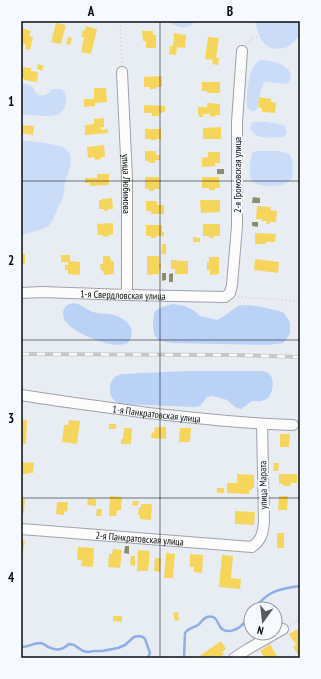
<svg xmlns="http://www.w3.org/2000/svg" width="321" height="679" viewBox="0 0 321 679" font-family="'PT Sans Narrow',sans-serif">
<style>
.green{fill:#cbdcf9}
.forest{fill:#bbd2f7}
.homes{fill:#f6d55c}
.industry{fill:#8c8c6e}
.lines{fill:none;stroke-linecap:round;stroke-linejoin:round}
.stream{stroke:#8eaee5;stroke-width:2.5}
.minor-casing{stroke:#9fa2a7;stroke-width:12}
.path{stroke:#ccced0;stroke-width:1.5;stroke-dasharray:1 3;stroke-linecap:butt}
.minor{stroke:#fcfcfd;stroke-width:10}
.rail-casing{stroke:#c7c8ca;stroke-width:4}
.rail{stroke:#f6f9fe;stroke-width:2.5;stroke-dasharray:8;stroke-linecap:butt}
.grid{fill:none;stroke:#090c10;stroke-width:1;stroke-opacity:0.55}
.labels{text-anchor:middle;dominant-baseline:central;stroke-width:4;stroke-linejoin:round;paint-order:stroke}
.street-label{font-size:10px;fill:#090c10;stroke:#f6f9fe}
.neatline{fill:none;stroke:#090c10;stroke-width:1.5}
.grid-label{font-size:13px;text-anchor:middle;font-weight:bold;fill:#090c10}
</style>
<rect width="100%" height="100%" fill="#e8edf4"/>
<path class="green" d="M167 21H195C188 32 175 27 167 21Z
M255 21H300V35C297 38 293 43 289 46 282 50 271 50 265 44 259 39 257 28 255 21Z
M262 60C270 60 287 64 290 73 292 76 290 79 289 82L287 84 267 82 264 83 260 92 257 109 255 111H252L247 107V103C247 91 248 63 262 60Z
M21 84C24 84 28 84 31 86 34 88 33 88 35 91 40 99 48 95 52 89H62C66 92 67 98 66 103 65 107 63 112 59 114 52 118 30 115 21 114Z
M253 122H266L284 125C287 131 288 135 282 137 271 138 254 140 250 128Z
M21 140 51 144 64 147 70 154 71 164 65 182 63 198 51 223 47 227 43 229 21 235Z
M257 151H278L289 154C294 161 293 171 292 179 289 182 285 184 281 185 274 187 255 187 251 180 249 176 250 158 252 154 253 152 254 152 257 151Z"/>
<path class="forest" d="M74 303C83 305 85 309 93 312 99 314 103 313 109 314 124 316 139 328 128 343 124 344 120 345 116 345 102 344 55 328 64 309 66 305 69 304 74 303Z
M173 304 185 306 193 310 200 316 217 320 224 316 238 306 245 305 257 306 279 311 284 313 290 322V333L287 338 283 343 268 345 172 343C168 342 163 342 159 340 151 336 153 321 154 313 159 307 165 306 173 304Z
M186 371H263C266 372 269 373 271 376 275 383 272 397 265 400 260 402 256 401 252 401L247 405 241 409 235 407 227 400 213 396 207 397 200 406 194 407 122 404C118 403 115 402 113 399 108 393 109 381 115 377 116 376 121 374 122 374Z"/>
<path class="homes" d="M56 23 66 25 61 44 51 42Z
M86 26 97 29 91 54 81 52 84 37H81L83 30 85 31Z
M22 28 31 31 29 36 33 37 30 50 25 49 26 45 21 44Z
M142 31H153V35H156V48H146V41H143Z
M174 33 186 35 185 48 177 47 176 55 169 54 170 46H173Z
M68 37 72 38 70 45 66 44Z
M208 37 219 38 216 58H219L218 65 212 64 213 60 205 59Z
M38 64 44 66 42 71 37 69Z
M21 67 31 68V71L38 72 37 82 24 80V78H21Z
M162 76V87H156V89H150V87H144V77Z
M202 82H220V93H207V91H202Z
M94 88H106L107 102 95 103V106L84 107V99H94Z
M259 97 271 99V102L276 103 275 113 262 112V108L258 107Z
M207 103 220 104V115H215V117L210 116V114H203V117H199V114H198V107H207Z
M144 105 165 106V112H162V113H159V116H152V113H144Z
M104 118V127H101V130L108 129V133L85 135V125L94 124V119Z
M21 125 34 126 33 135 21 133Z
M221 127V139H203V128Z
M145 129H161V139H156V140H151V139H145Z
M104 145 105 157H101V159L95 160 94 157 88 158 87 147Z
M145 151H156V155H160V160H155V163H149V161H145Z
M208 152H220V163H215V166L202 167V158L208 157Z
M97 174H109V185L90 186V183H85V178H97Z
M145 177H159L160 189H154V191H149V189H145Z
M202 177H219L220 188H215V190H209V188H202Z
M112 198 113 209H108V211H104V209H99V200H102V199Z
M200 200H220V212L201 213Z
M146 201H157V205H164V214H151V211H146Z
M257 206 271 207 270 210 277 211 276 222H270V224H266L267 221H261L262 219H256Z
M113 223V234L109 235V236L104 237 103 235H98L97 224Z
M203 224H220V236H214V238H209V236H203Z
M146 225H162V232H164V236H156V238H151V236H146Z
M255 233 276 234 275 242H266V244H255Z
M193 237 200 238V242H193Z
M162 244H166V254H161Z
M21 254H25V264H21Z
M61 255H70V261L80 262V275L68 274V270H65V265H68V262H61Z
M103 256H110L111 261H114V274L104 275 103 271H101L100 264H103Z
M147 256H159V264H161V269H159V274L147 275Z
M209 257H219V274L210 275V270H207V262H209Z
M255 259 279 262 278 273 254 270Z
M171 260H177V261H188V274H175V269H171Z
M21 420H27L26 444H21Z
M69 420 80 421 77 444 62 442 64 425H68Z
M109 424H116V429H109Z
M155 427H166V439L151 438 152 432 154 433Z
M124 428H132L131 444H121V439H123Z
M180 428H191L190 442H179Z
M280 434H290L289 447H280Z
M21 462 34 463 33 473H27V474H22Z
M274 463H279L278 471H273Z
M237 474 254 475V488H252V490H249V494L227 493V483H237Z
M279 474H297V483H291L290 486H283V484H279Z
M217 488H224V493H217Z
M110 496 122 497 121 510H117L116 516H109Z
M279 496H288L287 510H278Z
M88 498 96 499V506L87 505Z
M21 499H25L24 513H21Z
M133 501H139L138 506 132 505Z
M57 502H68L67 512 64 511V515L56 514Z
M141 504H152L151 520 140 519V515H138L139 507H141Z
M97 509H102L101 516H96Z
M235 511 255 512 254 525 235 524Z
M277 533H284V548H277Z
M21 540H25L22 559H21Z
M78 547 94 548 93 567 81 566 82 560H77Z
M113 549 122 550 120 568 108 567 109 554H112Z
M138 550 150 551 148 571H137Z
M166 553 175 554 173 578H164Z
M190 554 203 555 202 573 194 572V567H190Z
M222 555 233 556 231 578 241 579 240 589 219 587Z
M131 556H135V566L130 565Z
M155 558H161L160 572 154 571Z
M178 612 179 620 175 621 173 613Z
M113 616H122V622L113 621Z
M298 629 300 632V658L293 647 296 645 289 634Z
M221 641 226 649 222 652 224 654 219 658H203L201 655Z
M270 644 278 658H265L260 651Z"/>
<path class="industry" d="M217 169H224V174H217Z
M253 197 260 198V203H252Z
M252 222H258V227L252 226Z
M162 273H166V280L162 281Z
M173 273V282H169V274Z
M125 546H129V554L124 553Z"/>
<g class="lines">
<path class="stream" d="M254 609C268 591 278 589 300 586
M21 647C28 647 34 643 40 643 44 643 45 645 48 647 57 651 62 650 69 644L74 645 83 651 88 652 94 651H102L118 648 125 645 134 637 139 636 143 637 145 639 150 653 148 658
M184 658 185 633C188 628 193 628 198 625 201 623 202 619 207 617 218 614 217 625 222 629 229 634 239 629 244 623 247 620 248 616 251 613"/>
<g class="minor-casing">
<g id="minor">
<path id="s1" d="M122 72 127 178V295"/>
<path id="s2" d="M21 293 42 292 127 295 225 297 230 293 232 285 237 226V122L242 51"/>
<path id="s3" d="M21 395C63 402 105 407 148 413 196 418 244 424 293 425"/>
<path id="s4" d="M21 529 252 547C261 541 263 533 264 522L262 424"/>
<path d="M234 658 248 649 283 629"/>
</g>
</g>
<path class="path" d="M120 21 122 62
M246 44 254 38 286 27 293 21
M238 297 300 301
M290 626 300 619"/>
<use href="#minor" class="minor"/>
<g class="rail-casing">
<path id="rail" d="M21 354 235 355 300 357"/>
</g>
<use href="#rail" class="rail"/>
</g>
<path class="grid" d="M160 21V658M21 181H300M21 340H300M21 498H300"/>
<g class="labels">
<g class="street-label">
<text transform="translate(237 175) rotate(-90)">2-я Громовская улица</text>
<text stroke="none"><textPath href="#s1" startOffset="112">улица Любимова</textPath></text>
<text stroke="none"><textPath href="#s2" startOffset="102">1-я Свердловская улица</textPath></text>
<text stroke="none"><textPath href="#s3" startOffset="137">1-я Панкратовская улица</textPath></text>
<text transform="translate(263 485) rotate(-91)">улица Марата</text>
<text stroke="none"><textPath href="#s4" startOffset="119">2-я Панкратовская улица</textPath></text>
</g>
</g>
<rect width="321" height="679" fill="none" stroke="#f6f9fe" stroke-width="44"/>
<g transform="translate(263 621) rotate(195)"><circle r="19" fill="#f6f9fe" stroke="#979a9f"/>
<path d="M0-3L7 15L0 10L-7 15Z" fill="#575b60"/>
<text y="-6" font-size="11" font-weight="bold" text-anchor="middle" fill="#090c10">N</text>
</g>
<rect x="22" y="22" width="277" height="635" class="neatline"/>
<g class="grid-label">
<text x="91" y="16">A</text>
<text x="230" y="16">B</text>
<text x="11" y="106">1</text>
<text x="11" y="265">2</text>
<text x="11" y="423">3</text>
<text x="11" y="582">4</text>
</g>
</svg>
